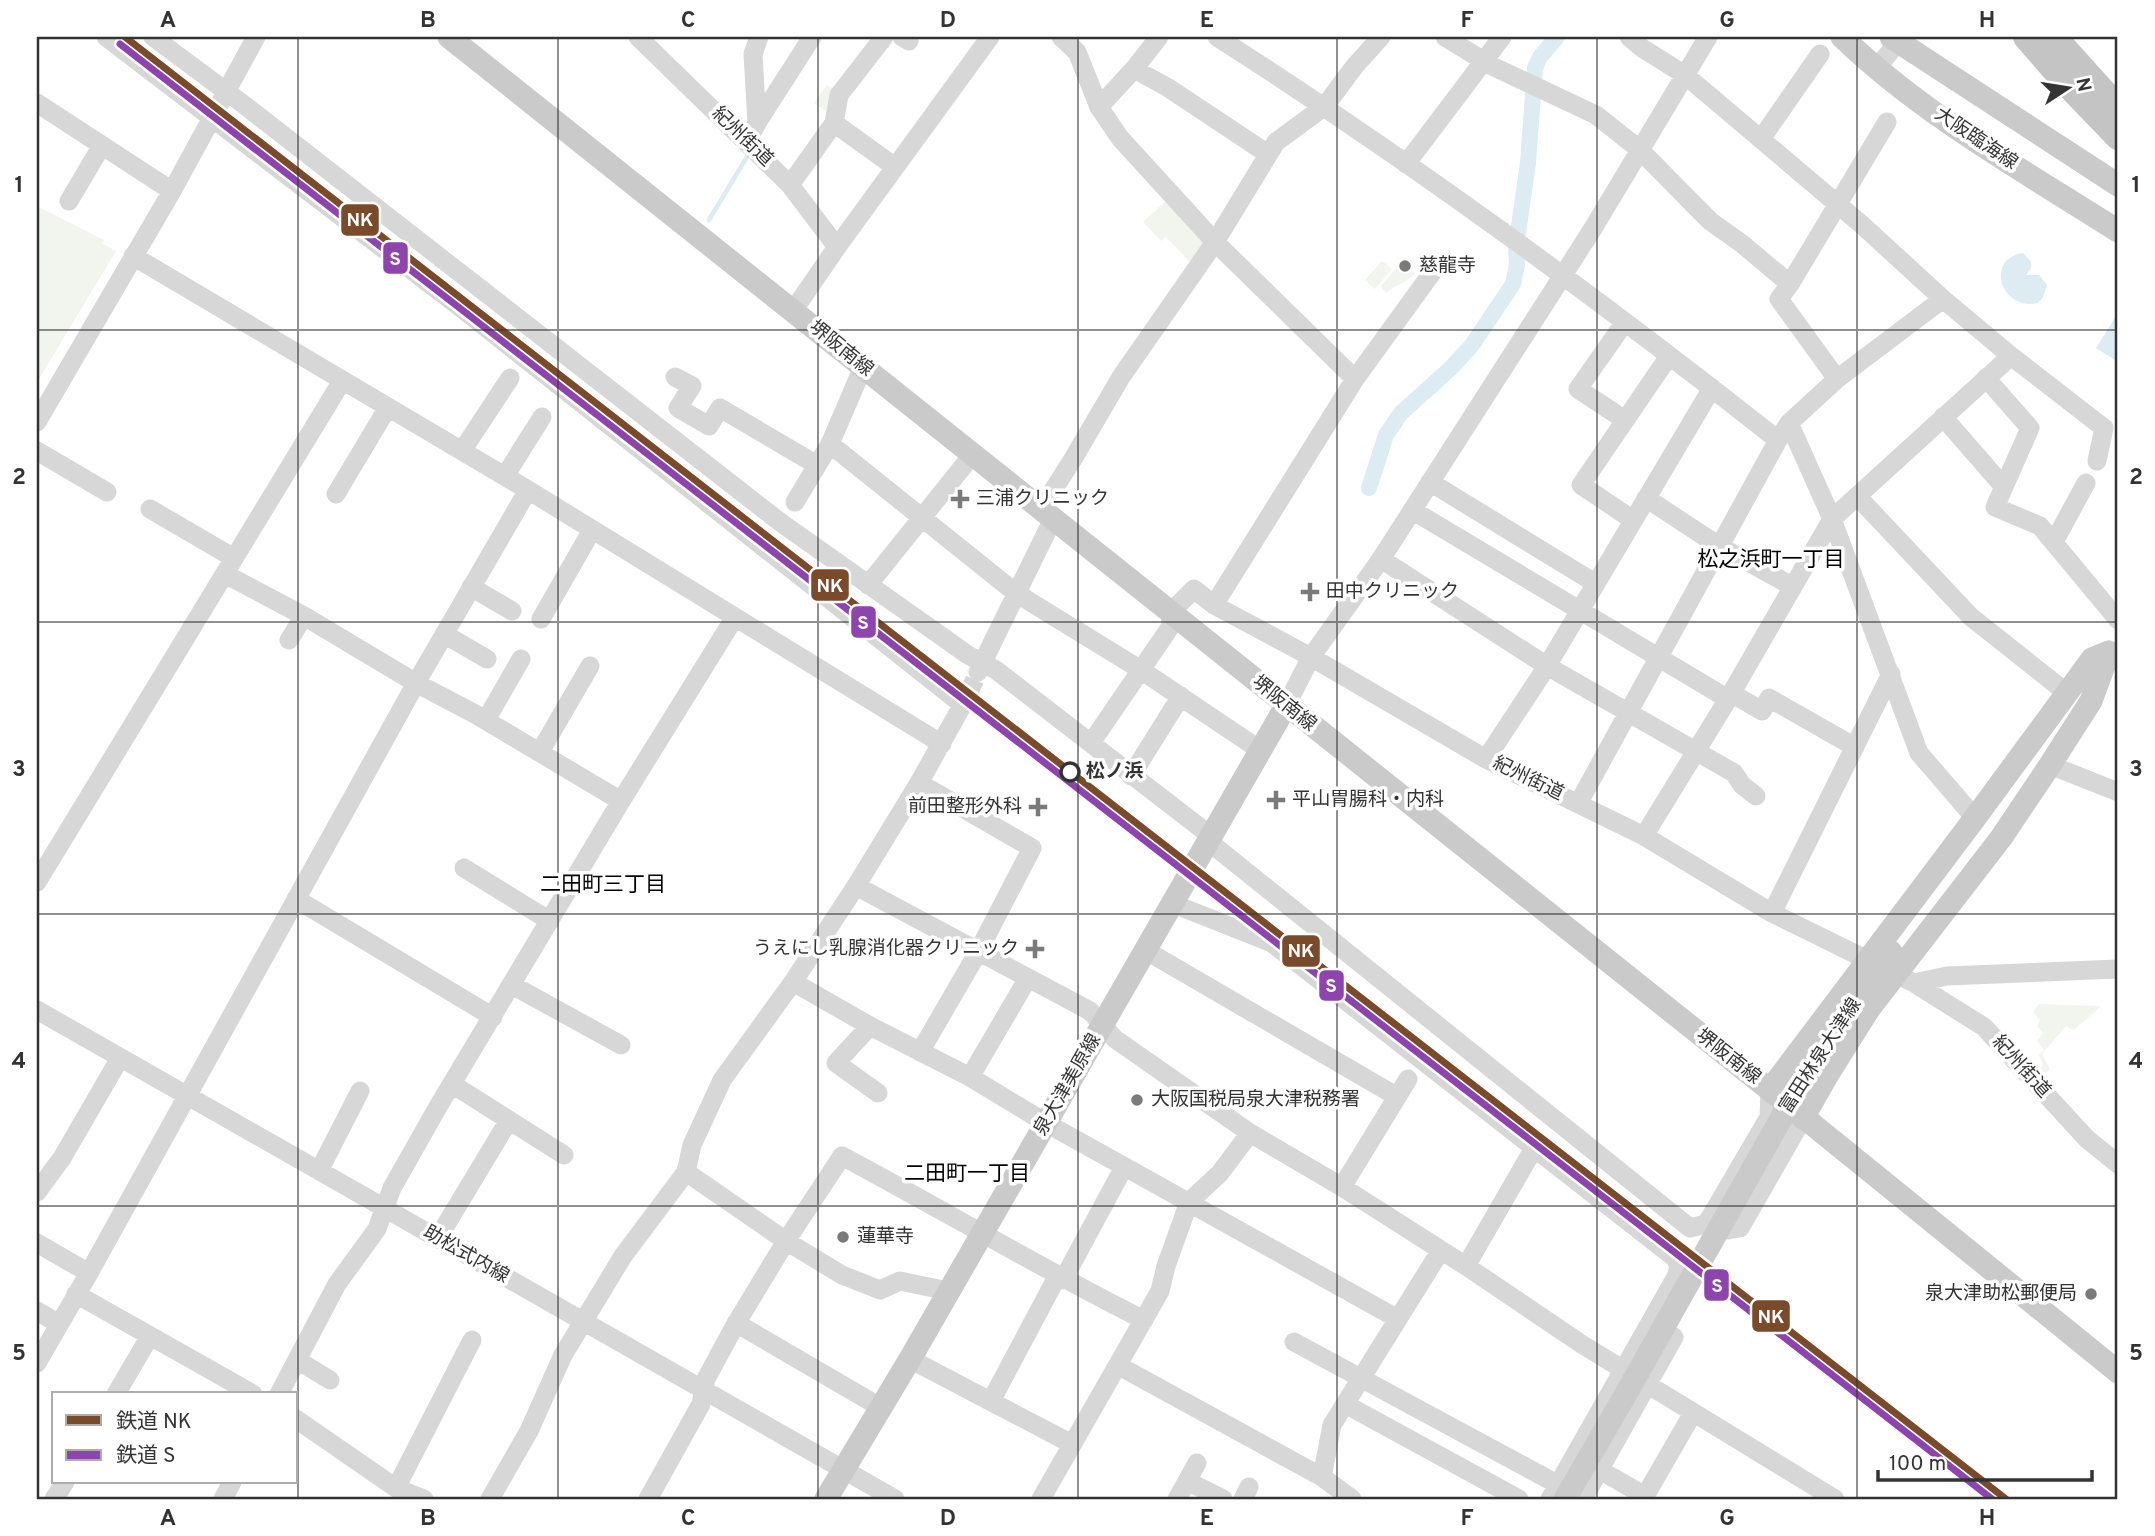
<svg xmlns="http://www.w3.org/2000/svg" width="2155" height="1536" viewBox="0 0 2155 1536" font-family="Overpass,'Noto Sans JP',sans-serif">
<style>
.green{fill:#f1f5ed}
.water{fill:#ddebf3}
.lines{fill:none;stroke-linecap:round;stroke-linejoin:round}
.stream{stroke:#ddebf3;stroke-width:4.5}
.canal{stroke:#ddebf3;stroke-width:16}
.minor-tunnel{stroke:#d6d6d6;stroke-width:19;stroke-dasharray:19 10;stroke-linecap:butt}
.minor{stroke:#d7d7d7;stroke-width:19}
.major{stroke:#cacaca;stroke-width:23}
.highway{stroke:#c4c4c4;stroke-width:26}
.major-bridge{stroke:#cacaca;stroke-width:23}
.rail-1-casing{stroke:#fff;stroke-width:12}
.rail-2-casing{stroke:#fff;stroke-width:12}
.rail-1{stroke:#7a4b2a;stroke-width:7}
.rail-2{stroke:#8e44ad;stroke-width:7}
.grid{fill:none;stroke:#333;stroke-width:2;stroke-opacity:0.55}
.poi-dot{fill:#7a7a7a;stroke:#fff;stroke-width:2.5}
.stop-dot{fill:#fff;stroke:#333;stroke-width:3.5}
.labels{text-anchor:middle;dominant-baseline:central;stroke-width:7;stroke-linejoin:round;paint-order:stroke}
.street-label{font-size:19px;fill:#333;stroke:#fff}
.poi-label{font-size:19px;fill:#333;stroke:#fff;text-anchor:start}
.stop-label{font-size:19px;font-weight:bold;fill:#333;stroke:#fff;text-anchor:start}
.neighbourhood-label{font-size:21px;fill:#000;stroke:#fff}
.line-badge{stroke:#fff;stroke-width:2.5}
.badge-label{font-size:19px;text-anchor:middle;font-weight:bold;fill:#fff}
.neatline{fill:none;stroke:#333;stroke-width:2.5}
.grid-label{font-size:23px;text-anchor:middle;font-weight:bold;fill:#333}
</style>
<rect width="100%" height="100%" fill="#fff"/>
<path class="green" d="M827 85 838 91 832 115 814 103Z
M1167 200 1206 240 1190 262 1166 237 1161 241 1143 222Z
M37 206 104 240 103 244 116 251 37 382Z
M1382 261 1392 269 1375 289 1365 280Z
M1399 265 1408 273 1412 271 1415 273C1408 282 1395 285 1386 293L1381 286Z
M2039 1004 2101 1006 2074 1030 2066 1026 2042 1054 2050 1069 2039 1079 2034 1074 2043 1065 2039 1055 2044 1050 2037 1041 2043 1033 2037 1026 2040 1020 2033 1012Z"/>
<path class="water" d="M2023 253 2031 262V268L2026 275H2039L2047 285 2043 297 2038 303C2001 311 1984 259 2023 253Z
M2118 313V362L2096 348Z"/>
<g class="lines">
<path class="stream" d="M709 220 750 152"/>
<path class="canal" d="M1369 488 1386 435 1401 413 1451 368 1472 345 1513 284 1517 265 1516 247 1528 163 1535 68 1540 57 1557 37"/>
<path class="minor-tunnel" d="M967 697 978 672"/>
<path class="minor" d="M106 37 465 311 963 705
M153 37 243 104 780 522 968 655 996 670 1211 836
M638 37 790 185 837 247
M902 37 909 41
M1061 37 1077 52 1099 107 1120 138 1215 242 1355 379
M1217 37C1411 161 1597 297 1778 440
M1445 37 1492 66 1596 115 1639 149 1710 221 1741 243 1790 284 1779 299 1837 379 1789 423 1778 440 1578 804
M1629 37 1642 48 1685 75 1861 224 1943 299 2011 356 2104 428 2097 461
M1134 69 1167 87 1268 154
M1876 69 1902 37
M37 103 172 191
M1099 107 1134 69 1159 37
M757 123 812 37
M834 123 895 167
M1761 139 1820 54
M747 142 757 123 753 54 759 37
M1406 164 1502 37
M790 185 834 123 839 95 884 37
M69 201 101 147
M133 256 528 490 942 744
M1790 284 1887 122
M793 311 837 247 990 37
M1625 322 1578 389 1625 420
M675 377 692 386 678 408 709 426 720 408 817 465
M1986 378 2030 428 1995 507 2040 526 2118 620
M1837 379 1943 299
M1943 417 2004 487
M37 422 172 191 256 37
M1789 423 1832 519 1919 753 1975 818
M830 444 1016 593 1141 670 1260 750
M37 451 107 492
M462 451 510 378
M505 476 542 417
M1430 482 1595 583
M336 494 388 407
M1857 496 1971 617 2067 693
M1646 498 1719 546 1792 586
M795 502 830 444 863 367
M150 509 234 558
M1041 509 1073 459 1121 377 1215 242 1276 142 1325 106 1354 67 1381 37
M1412 510 1728 699
M1633 520 1581 485 1669 356
M2054 542 2086 483
M1381 559 1547 666 1734 773 1742 785 1756 796
M225 574 304 616 416 683 475 714 621 801
M868 585 973 454
M471 587 512 611
M1214 605 1355 379 1434 270
M541 619 592 530
M444 634 487 659
M289 640 304 616
M978 672 1053 519
M1731 693 1762 711 1769 698 1855 747
M1286 706 1311 657 1381 559 1592 230 1708 37
M486 720 521 659
M1091 743 1171 626 1170 613 1194 589 1214 605 1311 657 1486 759 1644 836 1772 913 1914 983 1984 1027 2087 1139 2118 1164
M540 752 590 666
M1486 759 1547 666 1712 388
M2050 765 2118 792
M1131 776 1181 696
M919 783 1032 848 978 952 920 1052
M1644 836 1728 699 1832 519 2011 356
M1208 841 1690 1228 1706 1224 1714 1211
M464 868 550 921
M37 882 342 381
M856 886 1090 1011 1115 1039 1250 1133 1342 1187 1466 1266 1583 1345 1835 1499
M296 899 493 1017
M1171 903 1272 943 1675 1258 1679 1267 1676 1277 1550 1499
M1772 913 1891 674
M1145 950 1396 1096
M793 982 870 1026 970 1077 1046 1123 1398 1319
M1914 983 1947 976 2118 969
M512 985 621 1045
M37 1010 895 1499
M870 1026 836 1063 878 1093
M970 1077 1028 978
M452 1084 564 1155
M1770 1090 1769 1117 1714 1211V1220L1728 1230 1740 1228 1803 1118
M319 1171 360 1091
M686 1172 786 1241 842 1275 880 1290 900 1281 948 1291
M1342 1187 1408 1079
M37 1192 62 1158 120 1058
M438 1238 509 1120
M37 1243 89 1273
M1466 1266 1534 1148
M1063 1280 1124 1167
M76 1294 253 1394
M37 1311 59 1324
M736 1323 880 1407
M1294 1342 1559 1485
M910 1359 1072 1444
M297 1360 330 1380
M37 1363 89 1273 416 683 528 490
M1119 1366 1322 1477 1352 1499
M116 1394 150 1336
M279 1394 337 1284 377 1229 392 1188 439 1105 621 801 735 617
M991 1401 1057 1277
M1345 1404 1519 1499
M296 1419 396 1488 424 1499
M1600 1470 1645 1496 1693 1413
M1322 1477 1332 1425 1441 1250
M1187 1481 1223 1499
M396 1488 472 1340
M54 1499 65 1482
M223 1499 232 1482
M490 1499 529 1431 563 1355 623 1256 686 1172 692 1145 722 1080 793 982 856 886 919 783 967 697
M648 1499 701 1404 706 1379 734 1327 786 1241 842 1156C943 1210 1042 1269 1144 1320
M1041 1499 1160 1291 1166 1266 1189 1202 1220 1173 1250 1133
M1177 1499 1197 1463
M1243 1499 1249 1487
M1583 1499 1674 1337 1651 1323"/>
<path class="major" d="M449 37 1770 1090 2118 1372
M1842 37C1923 115 2024 171 2118 231
M1891 37 2118 185
M1770 1090 1975 818 2092 659 2109 652
M1803 1118 1828 1074 1869 1009 2001 838 2050 765 2091 701 2109 652
M826 1499 910 1359 1286 706
M1565 1499 1627 1392"/>
<path class="highway" d="M2026 37 2067 84 2118 137
M2054 37 2118 108"/>
<path class="major-bridge" d="M1627 1392 1791 1101 1891 952"/>
<g class="rail-1-casing">
<path id="rail-1" d="M125 37 2006 1499"/>
</g>
<g class="rail-2-casing">
<path id="rail-2" d="M120 44 1992 1499"/>
</g>
<use href="#rail-1" class="rail-1"/>
<use href="#rail-2" class="rail-2"/>
</g>
<path class="grid" d="M298 37V1499M558 37V1499M818 37V1499M1078 37V1499M1337 37V1499M1597 37V1499M1857 37V1499M37 330H2118M37 622H2118M37 914H2118M37 1206H2118"/>
<g class="poi-dot">
<circle cx="1405" cy="266" r="7"/>
<path d="M956.5 488.5h7v7h7v7h-7v7h-7v-7h-7v-7h7z"/>
<path d="M1306.5 581.5h7v7h7v7h-7v7h-7v-7h-7v-7h7z"/>
<path d="M1272.5 789.5h7v7h7v7h-7v7h-7v-7h-7v-7h7z"/>
<path d="M1034.5 796.5h7v7h7v7h-7v7h-7v-7h-7v-7h7z"/>
<path d="M1031.5 938.5h7v7h7v7h-7v7h-7v-7h-7v-7h7z"/>
<circle cx="1137" cy="1100" r="7"/>
<circle cx="843" cy="1237" r="7"/>
<circle cx="2091" cy="1294" r="7"/>
</g>
<circle class="stop-dot" cx="1070" cy="772" r="9"/>
<g class="labels">
<g class="street-label">
<text transform="translate(742 137) rotate(44)">紀州街道</text>
<text transform="translate(1976 139) rotate(34)">大阪臨海線</text>
<text transform="translate(841 349) rotate(39)">堺阪南線</text>
<text transform="translate(1284 704) rotate(39)">堺阪南線</text>
<text transform="translate(1528 779) rotate(26)">紀州街道</text>
<text transform="translate(1821 1056) rotate(-57)">富田林泉大津線</text>
<text transform="translate(1728 1057) rotate(38)">堺阪南線</text>
<text transform="translate(2021 1067) rotate(48)">紀州街道</text>
<text transform="translate(1068 1085) rotate(-60)">泉大津美原線</text>
<text transform="translate(466 1255) rotate(30)">助松式内線</text>
</g>
<g class="poi-label">
<text x="1419" y="266">慈龍寺</text>
<text x="976" y="499">三浦クリニック</text>
<text x="1326" y="592">田中クリニック</text>
<text x="1292" y="800">平山胃腸科・内科</text>
<text x="1022" y="807" text-anchor="end">前田整形外科</text>
<text x="1019" y="949" text-anchor="end">うえにし乳腺消化器クリニック</text>
<text x="1151" y="1100">大阪国税局泉大津税務署</text>
<text x="857" y="1237">蓮華寺</text>
<text x="2077" y="1294" text-anchor="end">泉大津助松郵便局</text>
</g>
<g class="stop-label">
<text x="1086" y="772">松ノ浜</text>
</g>
<g class="neighbourhood-label">
<text x="1771" y="560">松之浜町一丁目</text>
<text x="603" y="885">二田町三丁目</text>
<text x="967" y="1174">二田町一丁目</text>
</g>
</g>
<g class="line-badge">
<rect x="340" y="203" width="40" height="34" rx="7" fill="#7a4b2a"/>
<rect x="382" y="241" width="27" height="34" rx="7" fill="#8e44ad"/>
<rect x="810" y="568" width="40" height="34" rx="7" fill="#7a4b2a"/>
<rect x="850" y="605" width="27" height="34" rx="7" fill="#8e44ad"/>
<rect x="1281" y="934" width="40" height="34" rx="7" fill="#7a4b2a"/>
<rect x="1318" y="969" width="27" height="33" rx="7" fill="#8e44ad"/>
<rect x="1703" y="1268" width="27" height="34" rx="7" fill="#8e44ad"/>
<rect x="1751" y="1299" width="40" height="34" rx="7" fill="#7a4b2a"/>
</g>
<g class="badge-label">
<text x="360" y="226">NK</text>
<text x="395" y="265">S</text>
<text x="830" y="592">NK</text>
<text x="863" y="629">S</text>
<text x="1301" y="957">NK</text>
<text x="1331" y="992">S</text>
<text x="1717" y="1292">S</text>
<text x="1771" y="1323">NK</text>
</g>
<rect width="2155" height="1536" fill="none" stroke="#ffffff" stroke-width="77"/>
<rect x="52" y="1392" width="245" height="91" fill="#ffffff" stroke="#adadad" stroke-width="2"/>
<rect x="66" y="1415" width="35" height="10" fill="#7a4b2a" stroke="#adadad" stroke-width="2"/>
<text x="116" y="1428" font-size="21" fill="#333333">鉄道 NK</text>
<rect x="66" y="1450" width="35" height="10" fill="#8e44ad" stroke="#adadad" stroke-width="2"/>
<text x="116" y="1462" font-size="21" fill="#333333">鉄道 S</text>
<g transform="translate(2068 88) rotate(78)" stroke="#ffffff" stroke-width="5" paint-order="stroke">
<path d="M0-5L12 26L0 18L-12 26Z" fill="#333333"/>
<text y="-10" font-size="19" font-weight="bold" text-anchor="middle" fill="#333333">N</text>
</g>
<path d="M1878 1470v10h214v-10" fill="none" stroke="#333333" stroke-width="3.5"/>
<text x="1889" y="1470" font-size="21" fill="#333333" stroke="#ffffff" stroke-width="5" paint-order="stroke">100 m</text>
<rect x="38" y="38" width="2078" height="1460" class="neatline"/>
<g class="grid-label">
<text x="168" y="27">A</text>
<text x="428" y="27">B</text>
<text x="688" y="27">C</text>
<text x="948" y="27">D</text>
<text x="1207" y="27">E</text>
<text x="1467" y="27">F</text>
<text x="1727" y="27">G</text>
<text x="1987" y="27">H</text>
<text x="19" y="192">1</text>
<text x="2136" y="192">1</text>
<text x="19" y="484">2</text>
<text x="2136" y="484">2</text>
<text x="19" y="776">3</text>
<text x="2136" y="776">3</text>
<text x="19" y="1068">4</text>
<text x="2136" y="1068">4</text>
<text x="19" y="1360">5</text>
<text x="2136" y="1360">5</text>
<text x="168" y="1525">A</text>
<text x="428" y="1525">B</text>
<text x="688" y="1525">C</text>
<text x="948" y="1525">D</text>
<text x="1207" y="1525">E</text>
<text x="1467" y="1525">F</text>
<text x="1727" y="1525">G</text>
<text x="1987" y="1525">H</text>
</g>
</svg>
